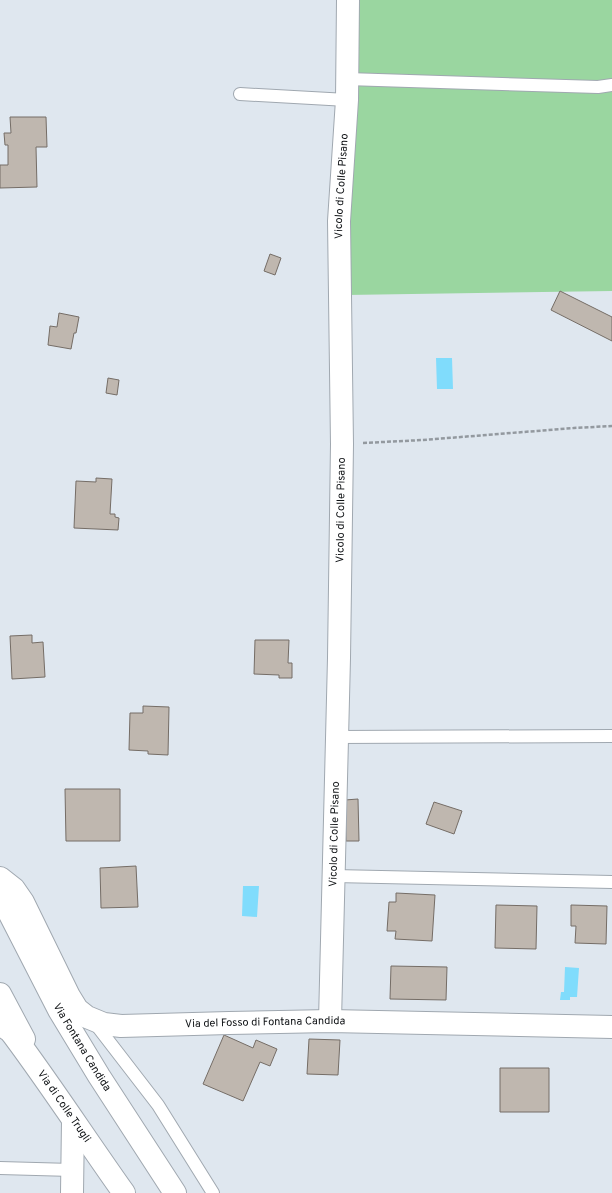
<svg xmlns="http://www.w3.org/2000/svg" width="612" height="1193" viewBox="0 0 612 1193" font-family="Overpass,sans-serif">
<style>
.green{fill:#9ad6a0}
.water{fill:#80dcfc}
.building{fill:#bfb7af;stroke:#756d66}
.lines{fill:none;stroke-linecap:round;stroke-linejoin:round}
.service-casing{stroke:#a0a8b0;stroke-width:14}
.minor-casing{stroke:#a0a8b0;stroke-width:24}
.secondary-casing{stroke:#a0a8b0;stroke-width:24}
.path{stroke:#93999f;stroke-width:2.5;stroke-dasharray:4 2;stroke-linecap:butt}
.service{stroke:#fff;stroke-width:12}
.minor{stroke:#fff;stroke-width:22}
.secondary{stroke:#fff;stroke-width:22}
.labels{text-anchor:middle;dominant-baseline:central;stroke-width:3;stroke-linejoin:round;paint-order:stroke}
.street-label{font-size:11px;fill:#0d1013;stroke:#ecf4fd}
</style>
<rect width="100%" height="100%" fill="#dfe7ef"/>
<path class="green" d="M353 0H612V291L346 295Z"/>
<path class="water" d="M436 358H452L453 389H437Z
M243 886H259L257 917 242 916Z
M565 967 579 968 577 997H570V1000H560L561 992H564Z"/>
<path class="building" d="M10 117H46L47 147H36L37 187 0 188V165H8V145H5L4 133H11Z
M270 254 281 258 275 275 264 271Z
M560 291 612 317V341L551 310Z
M59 313 79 317 76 333H74L71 349 48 345 50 326 57 327Z
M108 378 119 380 117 395 106 393Z
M96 478 112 479 110 514H115V517L119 518 118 530 74 528 76 481 96 482Z
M32 635V643L43 642 45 677 12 679 10 636Z
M255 640H289L288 663H292V678H279V675L254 674Z
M143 706 169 707 168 755 148 754V751L129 750 130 713H143Z
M65 789H120V841H66Z
M358 799 359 841H346L345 800Z
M434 802 462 811 454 834 426 824Z
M136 866 138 907 101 908 100 868Z
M396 893 435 895 432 941 395 939 396 931H387L389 902H396Z
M496 905 537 906 536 949 495 948Z
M571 905 607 906 606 944 575 943 576 926H571Z
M391 966 447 967 446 1000 390 999Z
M224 1035 253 1048 256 1040 277 1049 270 1066 260 1062 243 1101 203 1084Z
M309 1039 340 1040 338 1075 307 1074Z
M500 1068H549V1112H500Z"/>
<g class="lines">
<g class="service-casing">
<path id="service" d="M347 79 598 87 612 85
M240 94 347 100
M337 737 612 736
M334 876 612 882
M94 1022 158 1105 213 1193
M0 1168 72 1170"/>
</g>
<g class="minor-casing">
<g id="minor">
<path id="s1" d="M0 878 14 889 23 902 69 996 77 1009 87 1017 104 1024 121 1026 229 1023 330 1021 612 1027"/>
<path d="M0 994 24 1039"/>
<path id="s2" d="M330 1021 339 658 342 444 339 221 347 100 348 0"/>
<path id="s3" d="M0 1024 10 1031 14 1036C52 1087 87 1141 124 1193"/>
<path d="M72 1193 73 1121"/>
</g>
</g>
<g class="secondary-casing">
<g id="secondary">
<path id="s4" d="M0 895 59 1010 99 1076 175 1193"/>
</g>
</g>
<path class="path" d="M363 443 423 440 574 428 612 426"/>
<use href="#service" class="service"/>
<use href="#minor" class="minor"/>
<use href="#secondary" class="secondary"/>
</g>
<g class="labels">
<g class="street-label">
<text stroke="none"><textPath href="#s2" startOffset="835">Vicolo di Colle Pisano</textPath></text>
<text stroke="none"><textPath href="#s2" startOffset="511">Vicolo di Colle Pisano</textPath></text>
<text stroke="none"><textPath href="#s2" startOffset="187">Vicolo di Colle Pisano</textPath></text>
<text stroke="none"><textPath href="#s1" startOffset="346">Via del Fosso di Fontana Candida</textPath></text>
<text stroke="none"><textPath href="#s4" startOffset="173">Via Fontana Candida</textPath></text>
<text stroke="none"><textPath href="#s3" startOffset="105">Via di Colle Trugli</textPath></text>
</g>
</g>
</svg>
